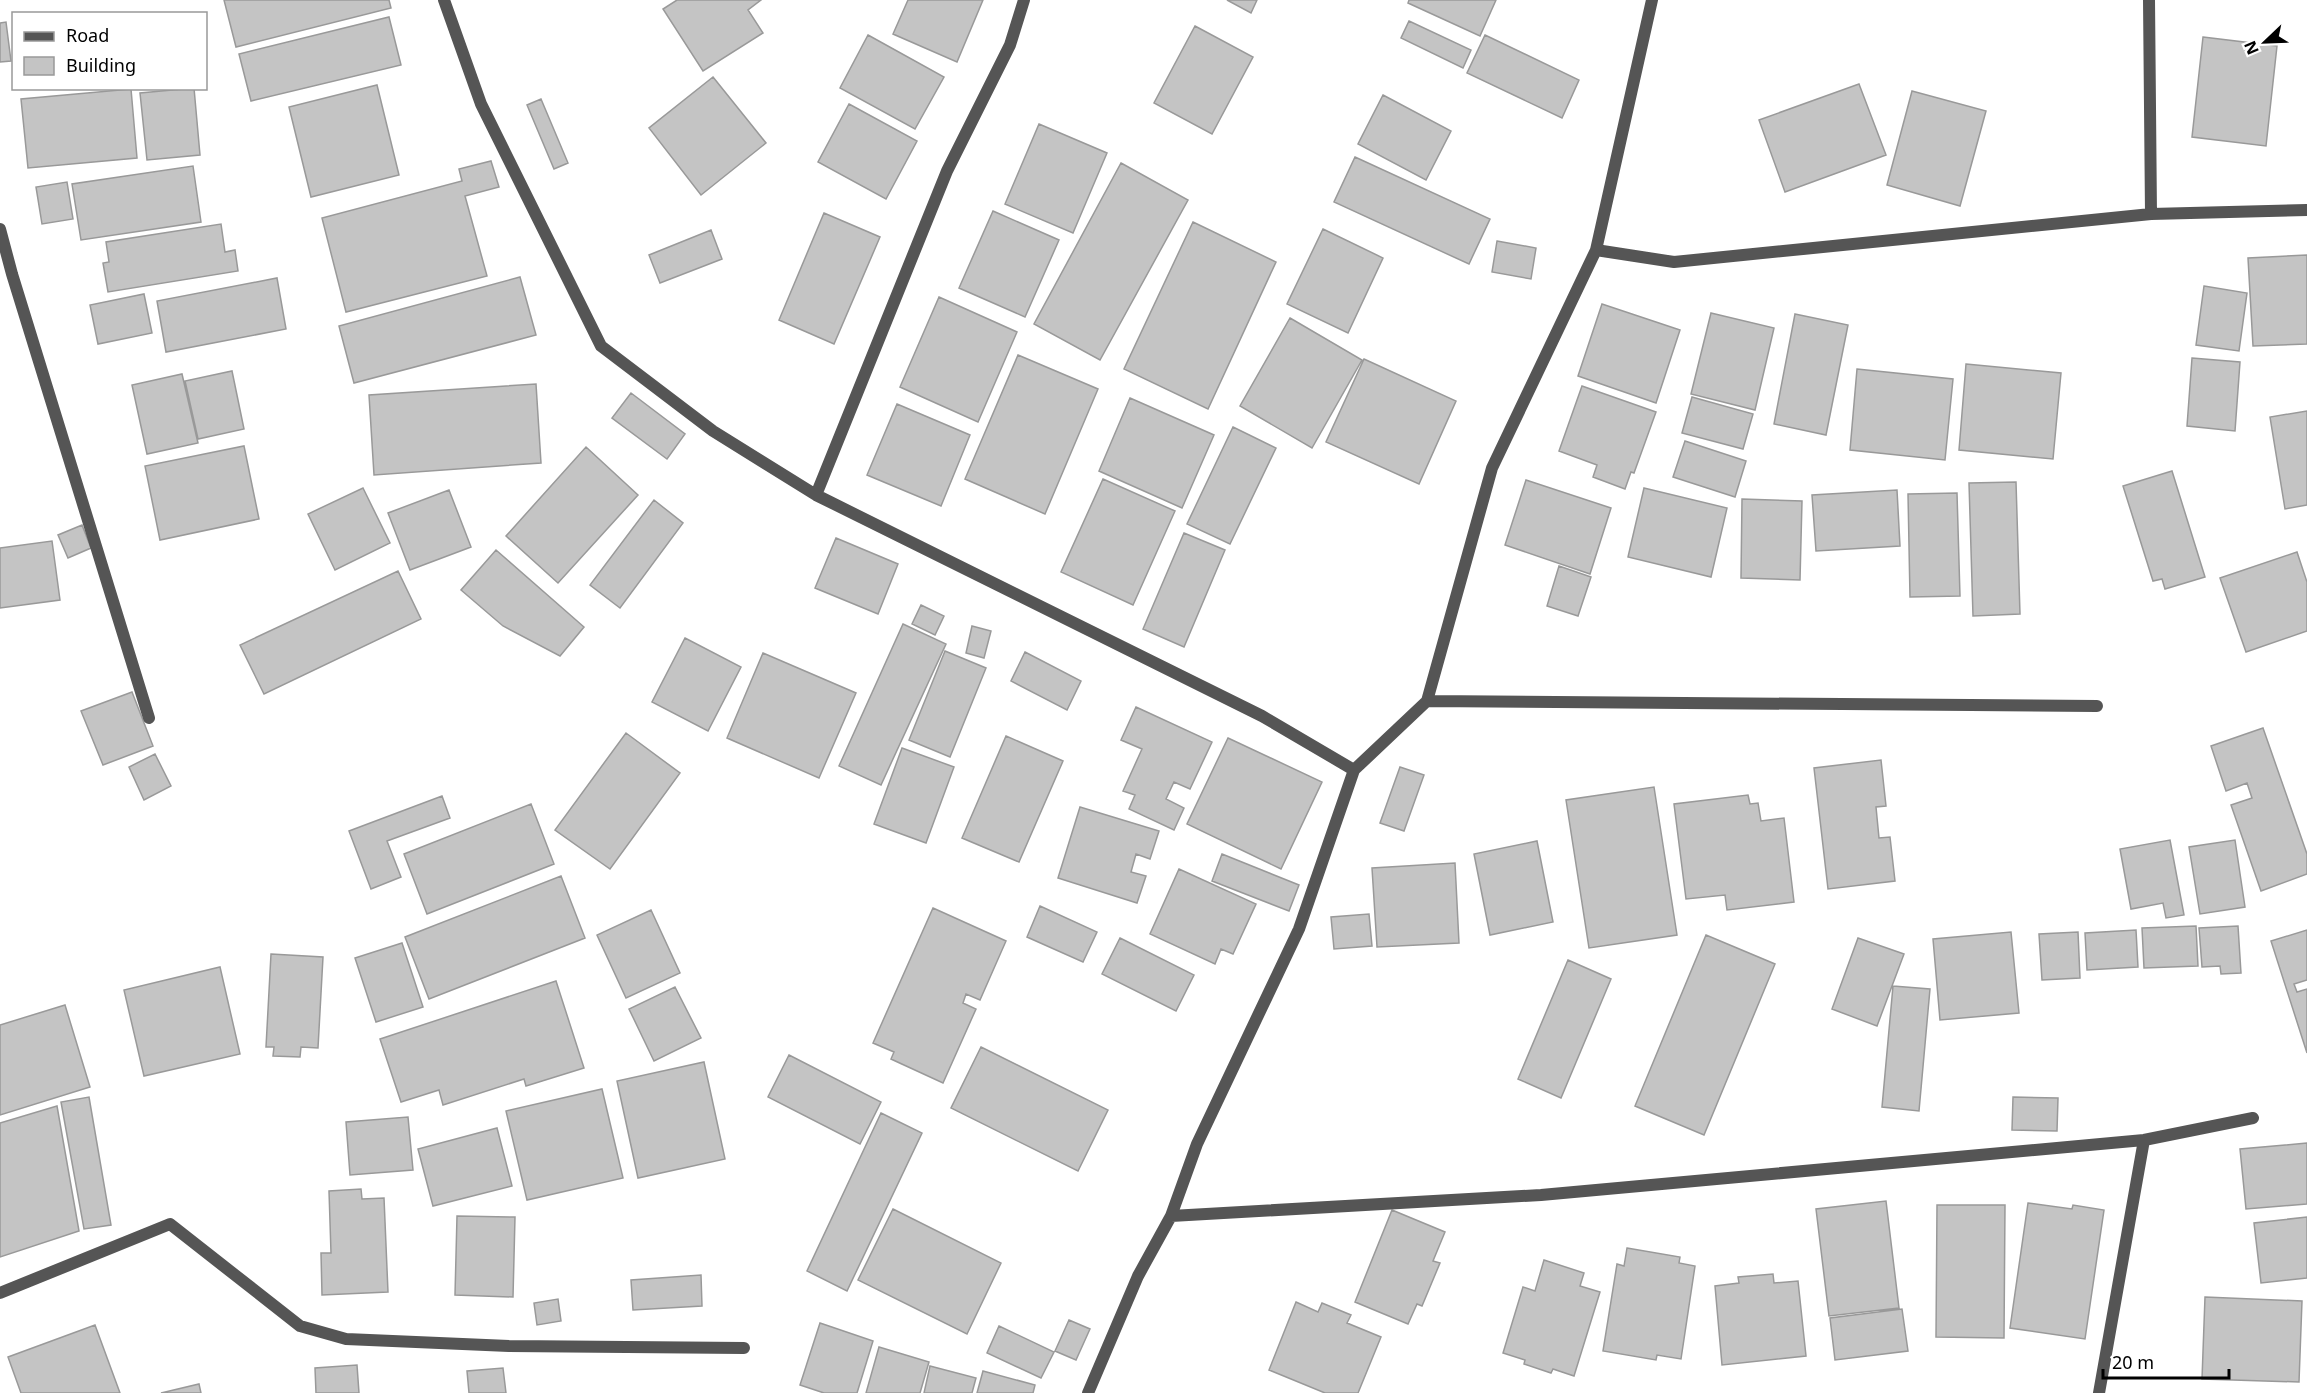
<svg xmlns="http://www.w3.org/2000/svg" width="2307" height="1393" viewBox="0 0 2307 1393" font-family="'Noto Sans',sans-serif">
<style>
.building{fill:#c4c4c4;stroke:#999;stroke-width:1.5}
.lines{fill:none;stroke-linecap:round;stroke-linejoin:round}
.minor{stroke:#555;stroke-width:12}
</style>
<rect width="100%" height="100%" fill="#fff"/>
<path class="building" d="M224 0H389L391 8 236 47Z
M677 0H761L748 10 763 33 703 71 663 9Z
M908 0H983L957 62 893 34Z
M1227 0H1257L1251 13Z
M1409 0H1496L1480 36 1408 3Z
M389 17 401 65 251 101 239 54Z
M1409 21 1471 50 1463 68 1401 38Z
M6 22 11 61 0 62V23Z
M1195 26 1253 57 1212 134 1154 103Z
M868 35 944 77 915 129 840 88Z
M1485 35 1579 80 1562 118 1467 73Z
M2203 37 2277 46 2266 146 2192 137Z
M713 77 766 143 701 195 649 128Z
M1859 84 1886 155 1785 192 1759 120Z
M377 85 399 175 311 197 289 107Z
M194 88 200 155 147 160 140 93Z
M131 89 137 158 28 168 21 99Z
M1912 91 1986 111 1960 206 1887 185Z
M1383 95 1451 131 1426 180 1358 144Z
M541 99 568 163 554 169 527 105Z
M849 104 917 141 886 199 818 162Z
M1039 124 1107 153 1073 233 1005 204Z
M1355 157 1490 219 1469 264 1334 202Z
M491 161 499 187 465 196 487 276 346 312 322 218 462 181 459 169Z
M1121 163 1188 200 1100 360 1034 324Z
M193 166 201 222 81 240 72 184Z
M67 182 73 219 42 224 36 187Z
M993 211 1059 240 1025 317 959 288Z
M824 213 880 237 834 344 779 320Z
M1193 222 1276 262 1208 409 1124 369Z
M221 224 225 252 235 250 238 271 108 292 103 263 109 262 106 242Z
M1323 229 1383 258 1348 333 1287 304Z
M711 230 722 259 660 283 649 255Z
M1497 241 1536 248 1531 279 1492 272Z
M2307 255V344L2253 346 2248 258Z
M520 277 536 335 354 383 339 326Z
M277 278 286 329 166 352 157 301Z
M2204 286 2247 293 2239 351 2196 345Z
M144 294 152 333 98 344 90 305Z
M939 297 1017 332 978 422 900 387Z
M1602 304 1680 330 1656 403 1578 376Z
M1711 313 1774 328 1755 410 1691 394Z
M1795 314 1848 325 1826 435 1774 424Z
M1290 318 1362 360 1312 448 1240 406Z
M1018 355 1098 389 1045 514 965 479Z
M2192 358 2240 362 2235 431 2187 426Z
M1364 359 1456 401 1419 484 1326 442Z
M1966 364 2061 373 2053 459 1959 450Z
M1857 369 1953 379 1945 460 1850 450Z
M232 371 244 429 198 439 185 381Z
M182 374 198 443 147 454 132 385Z
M536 384 541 463 374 475 369 395Z
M1582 386 1656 412 1634 473 1631 472 1625 489 1593 477 1597 465 1559 451Z
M631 393 685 434 667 459 612 418Z
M1692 397 1753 414 1743 449 1682 433Z
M1130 398 1214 435 1182 508 1099 471Z
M897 404 970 435 941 506 867 475Z
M2307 411V505L2285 509 2270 417Z
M1233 427 1276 448 1230 544 1187 524Z
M1685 441 1746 461 1735 497 1673 477Z
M244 446 259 519 160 540 145 466Z
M586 447 638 495 558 583 506 536Z
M2172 471 2205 577 2165 589 2162 579 2153 581 2123 486Z
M1103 479 1175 511 1133 605 1061 572Z
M1526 480 1611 508 1590 574 1505 545Z
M2016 482 2020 614 1973 616 1969 483Z
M363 488 390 543 335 570 308 514Z
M1644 488 1727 508 1711 577 1628 557Z
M449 490 471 547 410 570 388 513Z
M1897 490 1900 546 1816 551 1812 495Z
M1957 493 1960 596 1910 597 1908 494Z
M1742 499 1802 501 1800 580 1741 578Z
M654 500 683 523 620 608 590 585Z
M82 525 91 548 68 558 58 535Z
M1184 533 1225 550 1184 647 1143 629Z
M836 538 898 564 878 614 815 588Z
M52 541 60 600 0 608V548Z
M496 550 584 627 560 656 503 626 461 590Z
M2297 552 2307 582V631L2246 652 2220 578Z
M1559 566 1591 577 1578 616 1547 606Z
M398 571 421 619 264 694 240 645Z
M921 605 944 616 935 635 912 624Z
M903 624 946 644 881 785 839 766Z
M972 626 991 631 984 658 966 653Z
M685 638 741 667 708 731 652 702Z
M945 651 986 668 950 757 909 740Z
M1025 652 1081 681 1067 710 1011 681Z
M763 653 856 693 819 778 727 738Z
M132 692 153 746 103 765 81 711Z
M1136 707 1212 742 1190 789 1174 782 1166 799 1184 808 1174 830 1129 809 1135 795 1123 791 1142 749 1121 740Z
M2263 728 2307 854V874L2261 891 2231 805 2252 798 2247 783 2226 791 2211 746Z
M626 733 680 773 610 869 555 830Z
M1006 736 1063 761 1019 862 962 838Z
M1228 738 1322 782 1281 869 1187 824Z
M902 748 954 767 926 843 874 824Z
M155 754 171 786 144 800 129 767Z
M1881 760 1886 806 1876 807 1879 838 1890 837 1895 881 1828 889 1814 768Z
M1400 767 1424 775 1404 831 1380 823Z
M1654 787 1677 935 1589 948 1566 800Z
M1748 795 1750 804 1758 803 1761 821 1784 818 1794 902 1727 910 1725 895 1686 899 1674 804Z
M442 796 450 818 387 841 401 877 371 889 349 831Z
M531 804 554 864 427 914 404 854Z
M1080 807 1159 831 1150 859 1136 854 1131 872 1146 876 1137 903 1058 878Z
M2170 840 2184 915 2166 918 2163 903 2131 909 2120 849Z
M2235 840 2245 907 2200 914 2189 847Z
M1537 841 1553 922 1490 935 1474 854Z
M1222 854 1299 885 1289 911 1212 881Z
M1455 863 1459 943 1377 947 1372 868Z
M1179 869 1256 904 1233 954 1221 949 1215 964 1150 934Z
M561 876 585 938 429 999 405 937Z
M1040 906 1097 932 1083 962 1027 937Z
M933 908 1006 941 980 1000 966 994 963 1003 976 1009 943 1083 891 1059 894 1052 873 1043Z
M651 910 680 973 626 998 597 935Z
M1369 914 1372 946 1334 949 1331 917Z
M2196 926 2198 966 2144 968 2142 928Z
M2238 926 2241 973 2221 974 2220 966 2202 967 2199 928Z
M2136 930 2138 967 2087 970 2085 933Z
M2307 930V980L2294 984 2297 992 2307 989V1053L2271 941Z
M2011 932 2019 1013 1940 1020 1933 939Z
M2078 932 2080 978 2042 980 2039 934Z
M1706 935 1775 964 1704 1135 1635 1106Z
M1120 938 1194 975 1176 1011 1102 974Z
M1858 938 1904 954 1877 1026 1832 1009Z
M402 943 423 1007 376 1022 355 958Z
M271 954 323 957 318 1048 301 1047 300 1057 273 1056 274 1047H266Z
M1568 960 1611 979 1561 1098 1518 1079Z
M220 967 240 1054 144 1076 124 990Z
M556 981 584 1068 526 1086 524 1079 443 1105 439 1090 401 1102 380 1039Z
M1893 986 1930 989 1919 1111 1882 1107Z
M675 987 701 1038 654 1061 629 1009Z
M65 1005 90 1087 0 1115V1025Z
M981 1047 1108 1110 1078 1171 951 1108Z
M789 1055 881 1102 860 1144 768 1097Z
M704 1062 725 1159 638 1178 617 1081Z
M602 1089 623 1178 527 1200 506 1111Z
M89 1097 111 1225 84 1229 61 1102Z
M2013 1097 2058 1098 2057 1131 2012 1130Z
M57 1106 79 1231 0 1257V1123Z
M881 1113 922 1133 847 1291 807 1271Z
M408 1117 413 1170 350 1175 346 1122Z
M497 1128 512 1186 433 1206 418 1149Z
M2307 1143V1204L2246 1209 2240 1149Z
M361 1189 362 1199 384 1198 388 1292 322 1295 321 1253H331L329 1191Z
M1886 1201 1899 1308 1829 1316 1816 1209Z
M2028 1203 2072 1209 2073 1205 2104 1210 2085 1339 2010 1328Z
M1937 1205H2005L2004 1338 1936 1337Z
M893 1209 1001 1263 967 1334 858 1280Z
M1392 1210 1445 1232 1433 1261 1440 1263 1422 1306 1417 1304 1408 1324 1355 1302Z
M457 1216 515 1217 513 1297 455 1295Z
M2307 1217V1278L2261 1283 2254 1223Z
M1627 1248 1680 1257 1679 1263 1695 1266 1681 1359 1657 1355 1656 1360 1603 1351 1617 1264 1624 1266Z
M1544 1260 1584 1273 1580 1286 1600 1292 1574 1376 1553 1369 1551 1373 1524 1364 1525 1360 1503 1353 1523 1287 1535 1291Z
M1773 1274 1774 1283 1798 1281 1806 1356 1722 1365 1715 1286 1739 1283 1738 1277Z
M701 1275 702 1306 633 1310 631 1280Z
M2205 1297 2302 1301 2299 1382 2202 1379Z
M558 1299 561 1321 537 1325 534 1303Z
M1296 1302 1318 1312 1322 1303 1351 1315 1347 1323 1381 1337 1358 1393H1325L1269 1370Z
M1902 1309 1908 1351 1835 1360 1830 1318Z
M1069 1320 1090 1329 1076 1360 1055 1351Z
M820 1323 873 1341 857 1393H824L800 1385Z
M95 1325 120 1393H21L8 1357Z
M999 1326 1054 1352 1041 1378 987 1353Z
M879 1347 929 1362 920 1393H866Z
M357 1365 359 1393H316L315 1368Z
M930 1366 976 1378 972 1393H924Z
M503 1368 506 1393H469L467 1371Z
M983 1371 1035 1385 1033 1393H977Z
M199 1384 201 1393H161Z"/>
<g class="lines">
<path class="minor" d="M444 0 481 104 601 346 713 431 816 495 1262 716 1354 770
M2149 0 2151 214
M0 229 12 274 149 718
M1596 250 1674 262 2151 214 2307 210
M816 495 947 171 1010 45 1024 0
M1427 701 2097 706
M1171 1216 1541 1195 2144 1140 2253 1118
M0 1293 170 1224 300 1326 346 1339 509 1346 744 1348
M1088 1393 1138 1276 1171 1216 1197 1144 1299 929 1354 770 1427 701 1492 468 1596 250 1652 0
M2099 1393 2144 1140"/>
</g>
<rect x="12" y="12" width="195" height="78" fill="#ffffff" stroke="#999999" stroke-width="1.5"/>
<rect x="24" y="32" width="30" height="9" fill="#555555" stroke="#999999" stroke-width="1.5"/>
<text x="66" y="42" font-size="18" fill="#000000">Road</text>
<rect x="24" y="57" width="30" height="18" fill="#c4c4c4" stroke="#999999" stroke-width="1.5"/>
<text x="66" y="72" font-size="18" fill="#000000">Building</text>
<g transform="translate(2265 42) rotate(247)" stroke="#ffffff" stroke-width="4.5" paint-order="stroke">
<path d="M0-4.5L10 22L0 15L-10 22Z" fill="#000000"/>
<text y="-9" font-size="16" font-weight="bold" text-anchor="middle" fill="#000000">N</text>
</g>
<path d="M2103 1369v9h126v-9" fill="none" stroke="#000000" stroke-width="3"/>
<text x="2112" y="1369" font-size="18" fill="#000000" stroke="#ffffff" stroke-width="4.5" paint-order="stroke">20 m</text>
</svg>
